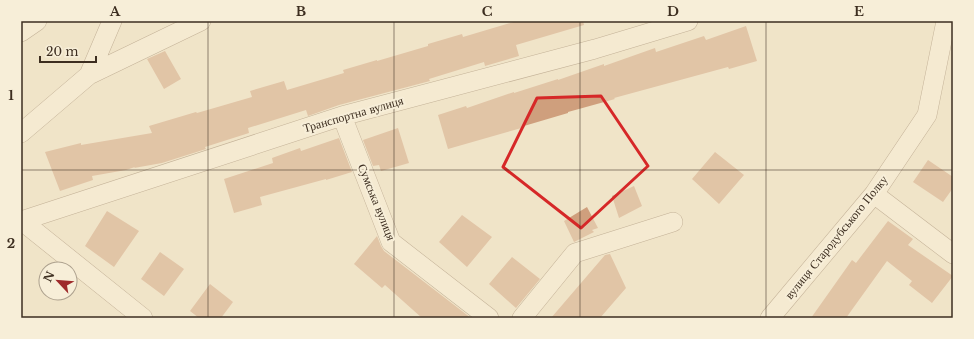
<svg xmlns="http://www.w3.org/2000/svg" width="974" height="339" viewBox="0 0 974 339" font-family="'Libre Baskerville',serif">
<style>
.building{fill:#cf9f7d}
.lines{fill:none;stroke-linecap:round;stroke-linejoin:round}
.minor-casing{stroke:#8d765c;stroke-width:20}
.minor{stroke:#faf1dc;stroke-width:19}
.marked{fill:none;stroke:#d62828;stroke-width:3;stroke-linejoin:round}
.grid{fill:none;stroke:#3d2e20;stroke-width:1;stroke-opacity:0.55}
.labels{text-anchor:middle;dominant-baseline:central;stroke-width:4;stroke-linejoin:round;paint-order:stroke}
.street-label{font-size:12px;fill:#3d2e20;stroke:#f7eed8}
.neatline{fill:none;stroke:#3d2e20;stroke-width:1.5}
.grid-label{font-size:13px;text-anchor:middle;font-weight:bold;fill:#3d2e20}
</style>
<rect width="100%" height="100%" fill="#f0e4c8"/>
<path class="building" d="M517 21H583L584 25 516 45 519 56 485 66 484 62 429 79 430 81 339 105 308 116 306 110 248 128 249 133 205 147 206 149 162 163 134 168 135 167 126 170 92 176 93 180 60 191 45 152 81 143V145L152 133 149 126 196 112 197 113 252 97 250 91 284 81 287 90 344 73 343 70 377 60V61L428 46V44L462 34 463 37Z
M746 26 757 61 729 69 728 67 614 98 615 99 568 112V113L524 126 525 127 448 149 438 115 466 106 467 108 514 92V93L558 79V80L604 64V66L655 48 656 52 704 36 706 40Z
M165 51 181 79 164 89 147 59Z
M398 128 409 163 381 171 379 165 373 166 363 140Z
M339 138 352 172 326 180V179L260 197 262 205 234 213 224 179 273 163 272 158 300 148 301 151Z
M715 152 744 175 719 204 692 179Z
M928 160 953 177V188L943 202 913 182Z
M634 186 642 206 619 218 612 196Z
M587 207 598 228 592 230 594 232 574 242 564 221Z
M107 211 139 231 114 267 85 246Z
M462 215 492 237 467 267 439 242Z
M888 221 913 239 908 245 953 276 932 303 909 285 912 281 887 261 846 318H811L852 260 856 263Z
M377 236 381 246 384 251 471 318H422L385 285 382 288 354 264Z
M160 252 184 269 164 296 141 279Z
M610 254 626 288 600 318H551L605 255Z
M512 257 540 279 516 308 489 284Z
M210 284 233 302 221 318H199L190 311Z"/>
<g class="lines">
<g class="minor-casing">
<path id="minor" d="M21 32 37 21
M89 75 112 21
M342 116 391 242 489 318
M21 133 89 75 201 21
M874 194 953 254
M21 221 342 116 595 49 688 21
M22 221 143 318
M522 318 575 253 673 222
M770 318 874 194 927 115 946 21"/>
</g>
<use href="#minor" class="minor"/>
</g>
<path d="M0 0H974V339H0ZM601 96 648 166 581 228 503 167 537 98Z" fill="#f0e4c8" fill-opacity=".55" fill-rule="evenodd"/>
<path class="marked" d="M601 96 648 166 581 228 503 167 537 98Z"/>
<path class="grid" d="M208 21V318M394 21V318M580 21V318M766 21V318M21 170H953"/>
<g class="labels">
<g class="street-label">
<text transform="translate(353 114) rotate(-16)">Транспортна вулиця</text>
<text transform="translate(377 202) rotate(68)">Сумська вулиця</text>
<text transform="translate(836 237) rotate(-51)">вулиця Стародубського Полку</text>
</g>
</g>
<rect width="974" height="339" fill="none" stroke="#f7eed8" stroke-width="44"/>
<g transform="translate(58 281) rotate(296)"><circle r="19" fill="#f7eed8" stroke="#ada18e"/>
<path d="M0-3L7 15L0 10L-7 15Z" fill="#9e2a2b"/>
<text y="-6" font-size="11" font-weight="bold" text-anchor="middle" fill="#3d2e20">N</text>
</g>
<path d="M40 56v6h56v-6" fill="none" stroke="#3d2e20" stroke-width="2"/>
<text x="46" y="56" font-size="12" fill="#3d2e20" stroke="#f7eed8" stroke-width="3" paint-order="stroke">20 m</text>
<rect x="22" y="22" width="930" height="295" class="neatline"/>
<g class="grid-label">
<text x="115" y="16">A</text>
<text x="301" y="16">B</text>
<text x="487" y="16">C</text>
<text x="673" y="16">D</text>
<text x="859" y="16">E</text>
<text x="11" y="100">1</text>
<text x="11" y="248">2</text>
</g>
</svg>
